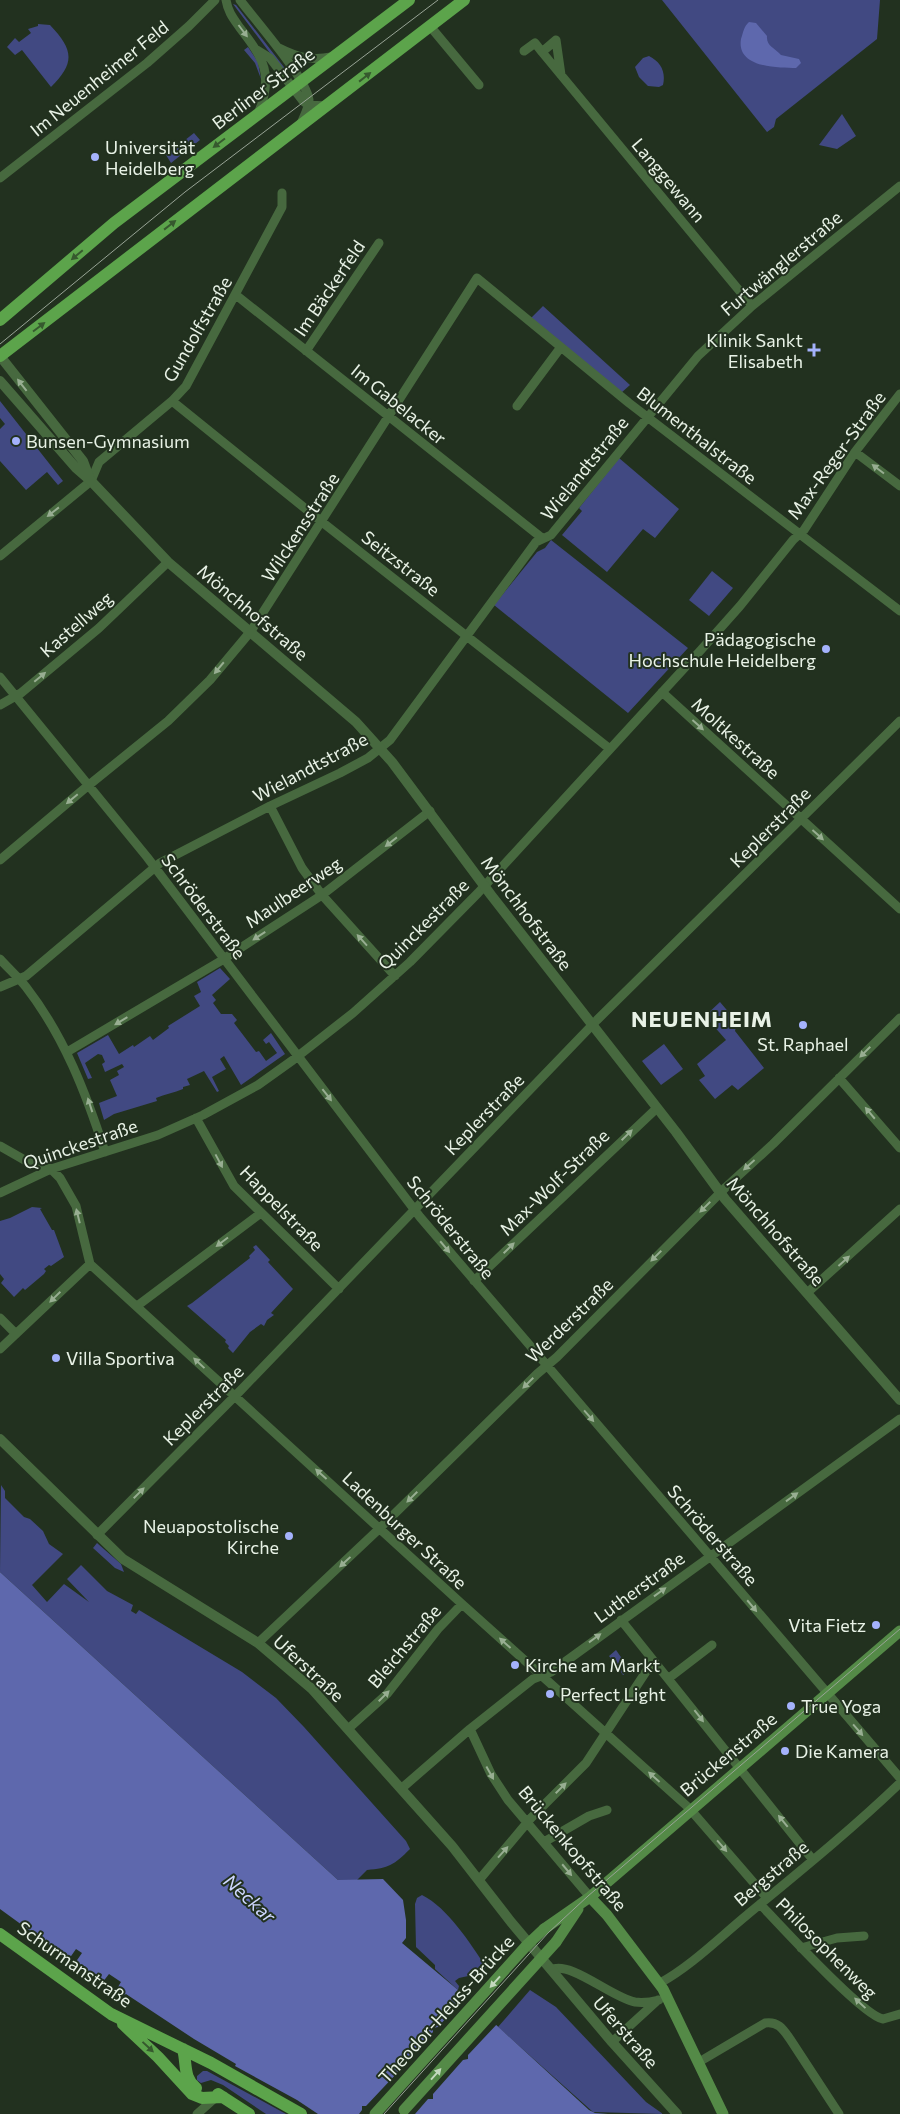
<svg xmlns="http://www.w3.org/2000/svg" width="900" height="2114" viewBox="0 0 900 2114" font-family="Commissioner,sans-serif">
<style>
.green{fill:#414982}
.water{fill:#5e68ad}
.pier{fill:#22311f}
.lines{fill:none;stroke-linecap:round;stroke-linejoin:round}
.minor{stroke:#47693f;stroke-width:9}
.tertiary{stroke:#47693f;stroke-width:10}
.secondary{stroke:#548a47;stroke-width:11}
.primary{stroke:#5ca44b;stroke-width:12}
.tram{stroke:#98a496;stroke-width:1}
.secondary-bridge{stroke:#548a47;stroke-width:11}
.oneway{fill:#98ae92}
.oneway2{fill:#36592e}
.oneway3{fill:#c3d8be}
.poi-dot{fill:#a4b2fc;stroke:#22311f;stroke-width:2}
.labels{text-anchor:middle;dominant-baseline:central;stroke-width:4;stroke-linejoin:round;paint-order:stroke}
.street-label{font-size:18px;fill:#e8f2e6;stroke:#22311f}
.poi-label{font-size:18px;fill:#e8f2e6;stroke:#22311f;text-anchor:start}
.water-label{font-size:19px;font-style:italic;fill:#ced7fe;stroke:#22311f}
.district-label{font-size:22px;font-weight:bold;letter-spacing:1px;fill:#e8f2e6;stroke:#22311f}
</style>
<rect width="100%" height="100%" fill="#22311f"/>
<path class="green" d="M662 0H880L877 39 776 119 774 127 767 132Z
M233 4 236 5 287 71 285 73Z
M38 24 50 25C74 50 75 63 51 87L22 50 15 55 7 47 15 38 19 42 31 33 28 29 38 26Z
M248 47 258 62 261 79 255 63 244 50Z
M649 56C661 62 666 72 663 85L659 87 648 86 639 77 635 67 643 58Z
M842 114 856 136 837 149 819 145Z
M194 133 200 140 171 163 166 155Z
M543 306 630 385 621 393 531 318Z
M0 401 63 481 58 485 47 472 26 490 0 461V429L5 424 0 418Z
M619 458 679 509 655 538 643 529 607 572 562 535 582 511 579 508Z
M551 540 688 648 628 713 494 605 537 552 545 548Z
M712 571 733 588 709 616 689 600Z
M220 968 230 979 212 995 216 1000 213 1003 221 1014H232L237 1020 234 1023 256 1052 259 1051 266 1061 277 1053 269 1042 266 1044 263 1040 271 1033 285 1054 241 1085 224 1056 220 1059 226 1069 212 1077 219 1091 217 1092 204 1071 187 1079 190 1085 183 1087V1089C174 1093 165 1094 156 1098L157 1101 114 1114 104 1120 99 1103 117 1096 110 1080 119 1075 117 1071 124 1067 122 1064 105 1072 102 1064 105 1062 102 1055 98 1054 85 1063 92 1078 88 1079 77 1053 108 1035 119 1054 133 1045 134 1047 150 1036 153 1040 169 1028 168 1026 200 1006 194 996 201 992 197 982Z
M720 1002 737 1022 735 1031 764 1068 738 1090 732 1085 715 1099 699 1080 705 1076 697 1064 726 1040 705 1016Z
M664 1044 683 1069 661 1085 642 1061Z
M32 1207 42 1208 40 1209 52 1230H54L64 1257 51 1266 49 1265 44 1269 46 1271 44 1274 25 1290 23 1288 14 1297 1 1283 4 1279 0 1274V1221L10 1218Z
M256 1245 270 1260 268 1262 293 1289 271 1313 274 1315 267 1320 264 1326 261 1324 250 1332 233 1353 228 1348 229 1346 225 1342 226 1340 187 1306 192 1303 250 1258 249 1256 255 1250 253 1247Z
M1 1485 5 1491V1498L24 1517 30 1519 43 1531 49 1544 63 1554 32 1585 47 1602 64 1584 89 1602 67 1579 81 1565 107 1591 133 1605 131 1611 136 1614 139 1610 242 1672 276 1698 304 1727 406 1841 410 1849C394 1865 389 1868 367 1870L357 1880H338L0 1572Z
M97 1543 121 1564 124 1572 115 1568 93 1548Z
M616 1650 630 1670 623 1675 609 1656Z
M422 1895C448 1908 470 1943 486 1967L482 1973 459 1978 455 1981 459 1986 458 1990 435 1969V1965L416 1947 415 1904 417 1898Z
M530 1990 556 2007 646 2102 663 2114 593 2112 498 2027Z
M203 2071H207L286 2114H266L223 2085 211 2080 201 2083 197 2080V2076Z"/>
<path class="water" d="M749 22 756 23 767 36C766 46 775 48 781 55L799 59 801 63 796 68C779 68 736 68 741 39 743 33 744 26 749 22Z
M0 1572 338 1880 383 1879 403 1900 406 1920V1938L402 1943 458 1990 589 2110 595 2113 608 2114H318L297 2100 235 2066 236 2064 194 2039 126 1994 121 1997 0 1909Z"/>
<path class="pier" d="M76 1949 82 1953 75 1963 69 1959Z
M109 1974 121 1982 115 1992 102 1983Z
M467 1995 498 2023 468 2055V2059L463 2060 433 2094V2099H428L415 2114H359L362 2110V2106H366L398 2072 397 2067H402L433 2032V2028L438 2027Z"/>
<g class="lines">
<path class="minor" d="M226 0C228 12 233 18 240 28 264 59 274 75 258 114
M240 0C255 20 307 79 309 100 309 108 303 118 300 126
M434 31 479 85
M279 48C297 57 311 61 331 57
M257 50 270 58 303 101 308 105 326 106
M524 51 535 43 542 52
M561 75 556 40 542 52 752 306
M0 178 147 63 189 26 215 0
M236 295 542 538
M306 351 379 243
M172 401 322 522 610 749
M517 406 561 347
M855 452 900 486
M0 556 91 481 99 462 172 401 186 386 282 207V193
M0 677 147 857 420 1217 900 1778
M662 692 900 909
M0 705 21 693 99 628 168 562
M270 806 302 868 322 895 395 976
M0 860 84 789 168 721 210 680 251 631 477 278 629 403 900 611
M0 959C8 968 18 977 26 987 64 1036 86 1093 105 1152
M0 987 26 976 160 863 270 806 340 773 368 758 390 740 536 542 551 535 698 356 752 306 900 186
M67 1052 219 962 322 895 430 811
M839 1078 900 1148
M196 1118 234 1186 339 1289
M0 1146 28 1162 51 1169 60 1178 76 1206 90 1264 462 1604 689 1808 767 1898
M0 1193 51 1169 158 1135 203 1115 258 1085 293 1060 353 1013 410 962 478 893 700 651 740 606 793 540 804 530 855 452 900 394
M474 1281 657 1108
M807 1293 900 1209
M137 1306 261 1213
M0 1318 16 1334
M0 1349 90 1264
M97 1535 240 1391 597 1020 900 721
M621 1620 813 1860
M258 1643 380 1528 537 1374 557 1357 726 1187 773 1144 900 1018
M669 1678 712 1645
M348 1729 387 1694 438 1629 462 1604
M470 1729 491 1774 508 1800 590 1897
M402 1788 470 1729 533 1679 551 1672 900 1419
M544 1842 589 1816 607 1810
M479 1880 531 1818 586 1763 653 1661
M760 1904C779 1924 863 2016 883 2019L900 2014
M801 1948 837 1938 864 1936
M551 1970C570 1960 612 1998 635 2002 643 2003 651 2002 659 2000
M660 1983C691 1966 719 1938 747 1915 799 1872 851 1830 900 1783
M612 2042 658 2000
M699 2062 765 2023C778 2021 783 2029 790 2039L839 2114
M197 2114 215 2098"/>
<path class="tertiary" d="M0 356 83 461 90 480
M0 381 76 468 91 481 168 562 356 722 392 762 491 895 676 1132 725 1199 900 1400
M0 1439 123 1559 258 1643 312 1689 452 1846 511 1922 612 2042 677 2114"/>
<path class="secondary" d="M590 1897 607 1915 663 1989 723 2114
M544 1929 590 1897 900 1631
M556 1942 578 1909
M375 2114 527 1945"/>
<path class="primary" d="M0 320 114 223 409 0
M0 356 464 0
M0 1934 111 2014 211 2063 301 2114
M123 2024 158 2057 192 2094 202 2098 223 2097
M183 2049C187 2064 183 2078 196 2088
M218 2094 249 2114"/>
<path class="tram" d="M0 344 185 192 438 0
M384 2114 548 1933 588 1896 900 1629"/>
<path class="secondary-bridge" d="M527 1945 544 1929
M404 2110 556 1942"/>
</g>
<defs><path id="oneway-solid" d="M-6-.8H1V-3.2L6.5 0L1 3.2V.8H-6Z" transform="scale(1.25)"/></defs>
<g class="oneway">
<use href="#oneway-solid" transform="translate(243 31) rotate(53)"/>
<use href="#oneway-solid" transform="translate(22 385) rotate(-128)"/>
<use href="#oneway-solid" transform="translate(878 469) rotate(-143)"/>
<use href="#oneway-solid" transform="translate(53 512) rotate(142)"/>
<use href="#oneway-solid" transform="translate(219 668) rotate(130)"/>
<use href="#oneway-solid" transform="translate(40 677) rotate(-40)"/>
<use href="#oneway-solid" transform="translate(698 725) rotate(42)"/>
<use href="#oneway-solid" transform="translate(72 799) rotate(140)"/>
<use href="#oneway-solid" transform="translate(818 835) rotate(42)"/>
<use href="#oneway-solid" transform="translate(391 842) rotate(142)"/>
<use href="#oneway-solid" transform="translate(259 936) rotate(147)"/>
<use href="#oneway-solid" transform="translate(362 940) rotate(-132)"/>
<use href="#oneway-solid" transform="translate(121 1021) rotate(149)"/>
<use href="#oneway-solid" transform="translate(865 1052) rotate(135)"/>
<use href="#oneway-solid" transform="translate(327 1095) rotate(52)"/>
<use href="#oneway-solid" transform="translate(90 1105) rotate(-108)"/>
<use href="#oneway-solid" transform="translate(870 1113) rotate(-130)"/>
<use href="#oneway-solid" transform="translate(627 1135) rotate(-44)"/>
<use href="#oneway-solid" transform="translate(219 1161) rotate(62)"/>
<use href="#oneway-solid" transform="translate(749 1165) rotate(138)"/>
<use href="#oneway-solid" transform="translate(705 1207) rotate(135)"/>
<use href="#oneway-solid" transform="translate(78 1216) rotate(-104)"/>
<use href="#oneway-solid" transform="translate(222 1242) rotate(143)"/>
<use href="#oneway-solid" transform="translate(445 1247) rotate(50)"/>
<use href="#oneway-solid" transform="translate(509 1248) rotate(-44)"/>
<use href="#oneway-solid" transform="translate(656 1256) rotate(135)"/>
<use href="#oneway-solid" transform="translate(844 1261) rotate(-42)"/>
<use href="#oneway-solid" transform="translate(55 1297) rotate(136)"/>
<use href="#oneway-solid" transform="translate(199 1363) rotate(-137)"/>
<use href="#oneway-solid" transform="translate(528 1383) rotate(135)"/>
<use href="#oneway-solid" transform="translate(589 1416) rotate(49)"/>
<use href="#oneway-solid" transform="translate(321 1474) rotate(-138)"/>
<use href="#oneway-solid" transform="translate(139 1493) rotate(-45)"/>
<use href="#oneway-solid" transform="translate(412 1497) rotate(135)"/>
<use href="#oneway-solid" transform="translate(792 1497) rotate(-36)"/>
<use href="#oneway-solid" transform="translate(345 1562) rotate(137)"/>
<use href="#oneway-solid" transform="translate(660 1592) rotate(-36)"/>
<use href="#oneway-solid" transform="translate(752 1606) rotate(50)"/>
<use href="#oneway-solid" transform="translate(595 1638) rotate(-36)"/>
<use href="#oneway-solid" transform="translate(505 1643) rotate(-138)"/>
<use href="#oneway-solid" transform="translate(384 1696) rotate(-45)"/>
<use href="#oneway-solid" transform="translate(699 1716) rotate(52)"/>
<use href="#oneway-solid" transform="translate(858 1730) rotate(49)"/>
<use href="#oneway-solid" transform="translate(490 1773) rotate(61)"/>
<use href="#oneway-solid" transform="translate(654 1777) rotate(-138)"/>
<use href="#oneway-solid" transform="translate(561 1788) rotate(-45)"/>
<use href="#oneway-solid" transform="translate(783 1821) rotate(-129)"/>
<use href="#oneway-solid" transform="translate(722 1846) rotate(49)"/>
<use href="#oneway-solid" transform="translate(503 1852) rotate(-48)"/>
<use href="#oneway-solid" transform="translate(567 1870) rotate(50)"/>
<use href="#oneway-solid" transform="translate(860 2003) rotate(-137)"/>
</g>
<g class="oneway2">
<use href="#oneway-solid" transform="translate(365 77) rotate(-38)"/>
<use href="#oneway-solid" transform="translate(219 143) rotate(143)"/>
<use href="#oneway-solid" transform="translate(170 225) rotate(-38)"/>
<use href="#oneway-solid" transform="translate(77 255) rotate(140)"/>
<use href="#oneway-solid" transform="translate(39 327) rotate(-37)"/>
<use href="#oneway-solid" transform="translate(148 2047) rotate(43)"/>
</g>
<g class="oneway3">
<use href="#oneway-solid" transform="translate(495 1982) rotate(132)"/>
<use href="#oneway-solid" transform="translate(436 2074) rotate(-48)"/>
</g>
<g class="poi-dot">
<circle cx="95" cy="157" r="5"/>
<path d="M811.5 342.5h5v5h5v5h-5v5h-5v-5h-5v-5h5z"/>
<circle cx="16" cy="441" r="5"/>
<circle cx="826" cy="649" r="5"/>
<circle cx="803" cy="1025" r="5"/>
<circle cx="56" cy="1358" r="5"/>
<circle cx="289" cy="1536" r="5"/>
<circle cx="876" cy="1625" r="5"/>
<circle cx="515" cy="1665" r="5"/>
<circle cx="550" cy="1694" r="5"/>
<circle cx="791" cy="1706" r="5"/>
<circle cx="785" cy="1751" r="5"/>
</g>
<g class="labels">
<g class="street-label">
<text transform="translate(99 78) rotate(-39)">Im Neuenheimer Feld</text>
<text transform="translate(263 88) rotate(-37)">Berliner Straße</text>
<text transform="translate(669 180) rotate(50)">Langgewann</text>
<text transform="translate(781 263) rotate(-40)">Furtwänglerstraße</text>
<text transform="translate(329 288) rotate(-56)">Im Bäckerfeld</text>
<text transform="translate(197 329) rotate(-60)">Gundolfstraße</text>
<text transform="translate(399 404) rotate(39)">Im Gabelacker</text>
<text transform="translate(697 435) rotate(38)">Blumenthalstraße</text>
<text transform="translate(836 455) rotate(-54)">Max-Reger-Straße</text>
<text transform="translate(584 468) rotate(-51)">Wielandtstraße</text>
<text transform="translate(300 527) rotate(-57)">Wilckensstraße</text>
<text transform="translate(401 563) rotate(38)">Seitzstraße</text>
<text transform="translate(253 612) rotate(40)">Mönchhofstraße</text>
<text transform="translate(76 624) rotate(-41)">Kastellweg</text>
<text transform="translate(736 738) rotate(42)">Moltkestraße</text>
<text transform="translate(310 767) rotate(-28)">Wielandtstraße</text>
<text transform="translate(770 827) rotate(-45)">Keplerstraße</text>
<text transform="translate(293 892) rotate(-34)">Maulbeerweg</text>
<text transform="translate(204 906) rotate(53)">Schröderstraße</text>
<text transform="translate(527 913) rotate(53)">Mönchhofstraße</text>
<text transform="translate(423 924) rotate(-45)">Quinckestraße</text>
<text transform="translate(484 1114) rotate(-46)">Keplerstraße</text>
<text transform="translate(80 1144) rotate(-19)">Quinckestraße</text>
<text transform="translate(554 1182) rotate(-44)">Max-Wolf-Straße</text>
<text transform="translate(282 1208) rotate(46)">Happelstraße</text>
<text transform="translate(451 1227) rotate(51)">Schröderstraße</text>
<text transform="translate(776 1231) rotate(49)">Mönchhofstraße</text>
<text transform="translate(569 1320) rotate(-44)">Werderstraße</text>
<text transform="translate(203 1405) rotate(-45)">Keplerstraße</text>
<text transform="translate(405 1530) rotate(43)">Ladenburger Straße</text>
<text transform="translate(713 1535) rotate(49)">Schröderstraße</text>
<text transform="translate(639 1587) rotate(-36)">Lutherstraße</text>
<text transform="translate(404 1646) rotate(-50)">Bleichstraße</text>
<text transform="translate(309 1668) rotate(43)">Uferstraße</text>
<text transform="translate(728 1754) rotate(-40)">Brückenstraße</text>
<text transform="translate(573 1848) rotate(50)">Brückenkopfstraße</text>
<text transform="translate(771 1873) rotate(-40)">Bergstraße</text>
<text transform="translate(827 1948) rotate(45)">Philosophenweg</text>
<text transform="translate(75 1964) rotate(35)">Schurmanstraße</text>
<text transform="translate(446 2009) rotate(-48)">Theodor-Heuss-Brücke</text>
<text transform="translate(626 2032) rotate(49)">Uferstraße</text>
</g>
<g class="poi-label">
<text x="105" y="147">Universität<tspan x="105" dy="21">Heidelberg</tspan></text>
<text x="803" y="340" text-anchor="end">Klinik Sankt<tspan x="803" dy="21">Elisabeth</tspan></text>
<text x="26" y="441">Bunsen-Gymnasium</text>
<text x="816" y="639" text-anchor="end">Pädagogische<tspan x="816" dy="21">Hochschule Heidelberg</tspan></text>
<text x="803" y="1044" text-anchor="middle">St. Raphael</text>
<text x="66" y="1358">Villa Sportiva</text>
<text x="279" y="1526" text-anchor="end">Neuapostolische<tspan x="279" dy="21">Kirche</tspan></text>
<text x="866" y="1625" text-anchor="end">Vita Fietz</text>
<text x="525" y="1665">Kirche am Markt</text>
<text x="560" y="1694">Perfect Light</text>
<text x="801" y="1706">True Yoga</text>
<text x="795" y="1751">Die Kamera</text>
</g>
<g class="water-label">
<text transform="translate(250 1898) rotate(42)">Neckar</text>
</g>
<g class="district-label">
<text x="702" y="1018">NEUENHEIM</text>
</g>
</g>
</svg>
